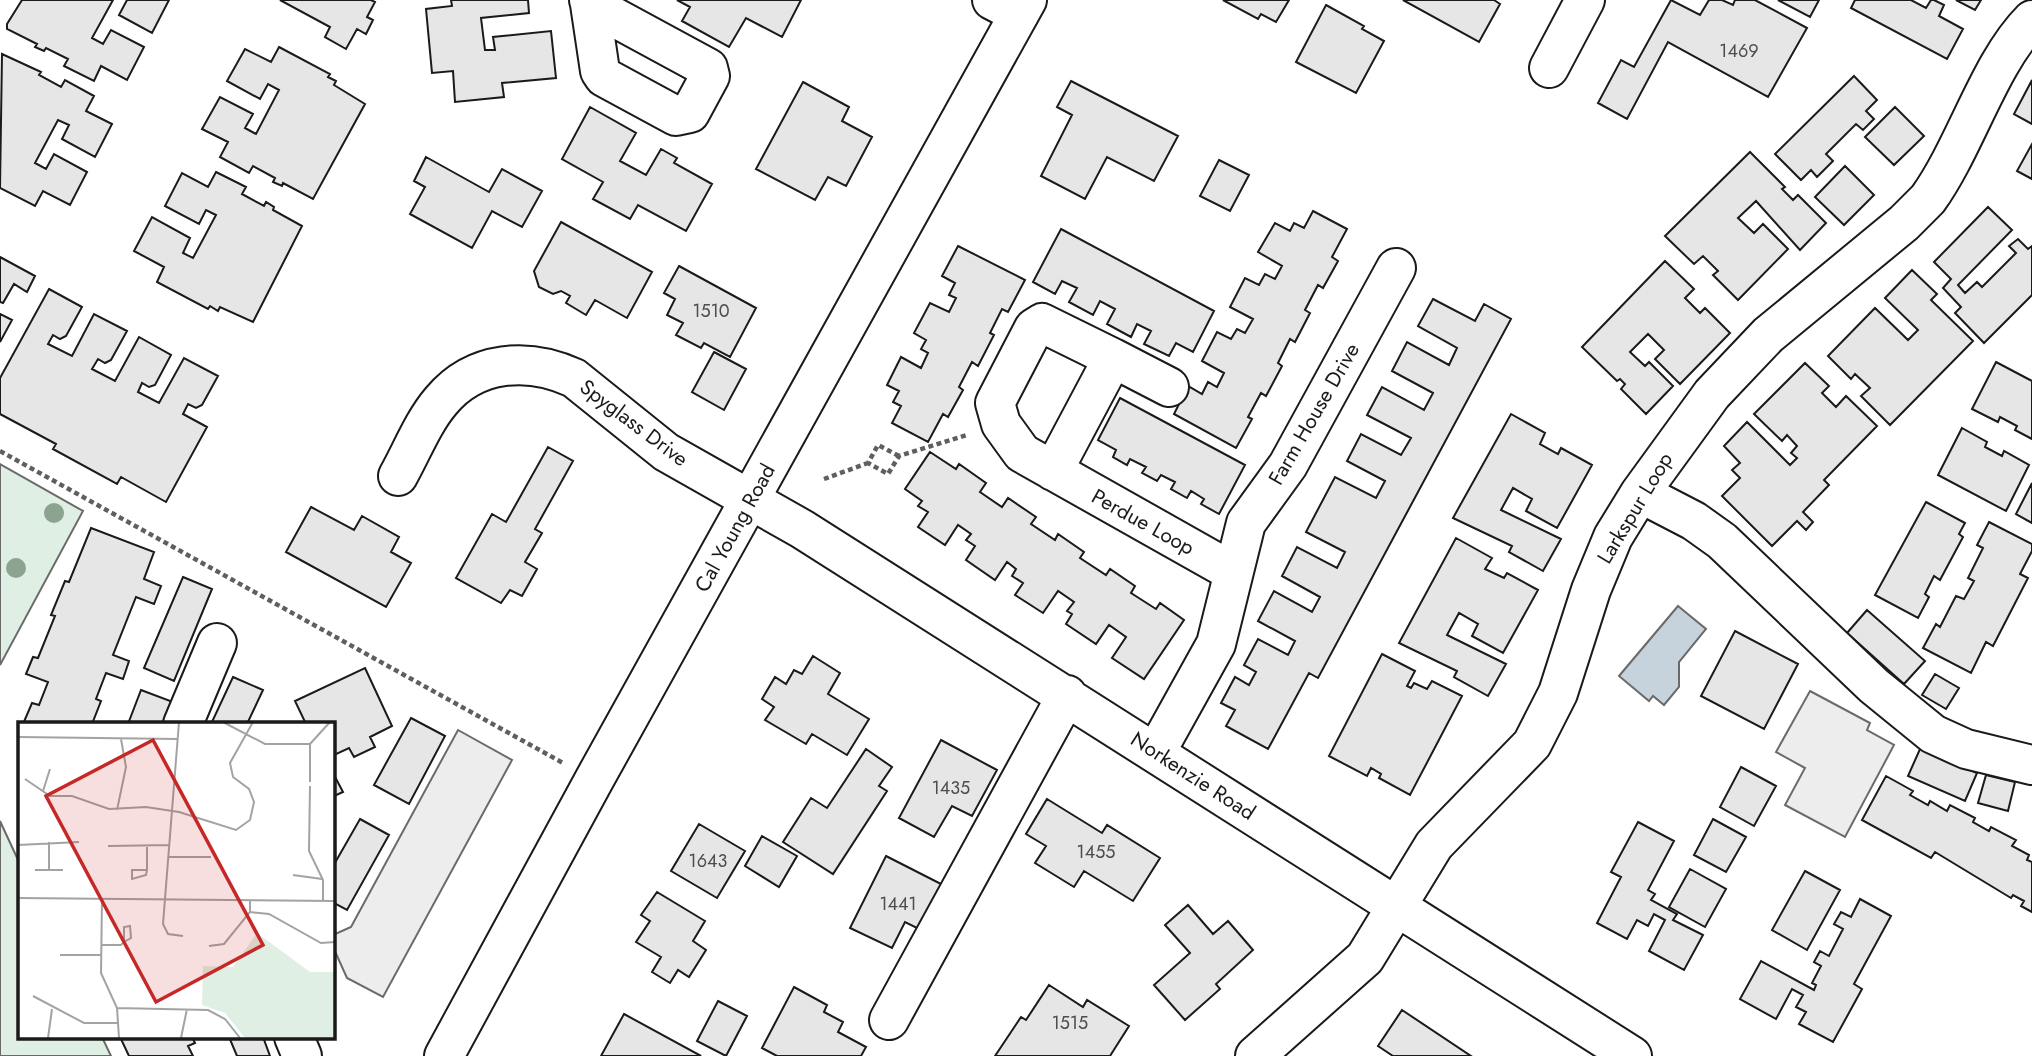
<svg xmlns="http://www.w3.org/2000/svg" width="2032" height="1056" viewBox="0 0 2032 1056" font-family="Jost,sans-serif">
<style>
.green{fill:#e0efe3;stroke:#6a6a6a;stroke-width:2}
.parking{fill:#ededed;stroke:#6a6a6a;stroke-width:2}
.water{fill:#c6d2dc;stroke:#6a6a6a;stroke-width:2}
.building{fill:#e6e6e6;stroke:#1a1a1a;stroke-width:2}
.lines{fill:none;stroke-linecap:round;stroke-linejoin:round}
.minor-casing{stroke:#1a1a1a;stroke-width:42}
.major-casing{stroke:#1a1a1a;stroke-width:42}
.path{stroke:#5f5f5f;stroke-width:4.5;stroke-dasharray:5 3.5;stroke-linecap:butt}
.minor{stroke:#fff;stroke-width:38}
.major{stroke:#fff;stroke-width:38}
.tree{fill:#8aa48f}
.labels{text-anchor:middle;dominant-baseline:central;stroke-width:5;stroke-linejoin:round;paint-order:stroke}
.number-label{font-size:18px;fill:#4d4d4d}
.street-label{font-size:21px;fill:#1a1a1a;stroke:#fff}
.inset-road{fill:none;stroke:#a3a3a3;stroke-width:2}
.view{fill:#c62828;fill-opacity:0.15;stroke:#c62828;stroke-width:3.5}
.inset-edge{fill:none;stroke:#1a1a1a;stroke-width:3.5}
</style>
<rect width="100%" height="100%" fill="#fff"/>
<path class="green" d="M0 464 83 511 0 665Z
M0 821 19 862V1037H102L111 1056H0Z"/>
<path class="parking" d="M1810 691 1870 723 1867 730 1894 745 1845 837 1785 805 1805 768 1776 752Z
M458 730 512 760 383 997 347 978 333 947V935L351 927Z"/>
<path class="water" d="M1678 606 1706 629 1679 662V687L1664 705 1653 696 1649 701 1619 676Z"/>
<path class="building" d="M22 0H113L92 38 103 44 111 30 144 47 127 80 101 66 94 81 64 66 68 59 46 48 44 51 35 47 37 44 7 29V24Z
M127 0H169L152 33 119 15Z
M280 0H371L375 2 367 17 373 20 366 34 357 29 346 49 325 37 330 27Z
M451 0H528L529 13 481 18 485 50H495L493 37 551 31 556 78 502 83 504 97 455 102 453 71 432 73 426 9 452 6Z
M677 0H801L782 37 746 18 729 47 682 21 690 7Z
M1223 0H1289L1276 22 1261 14 1258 19Z
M1403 0H1494L1500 4 1479 42Z
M1671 0 1700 15 1709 0H1722L1733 5 1735 0H1755L1807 28 1768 97 1668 42 1627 119 1598 103 1621 60 1634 67Z
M1778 0H1819L1810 17Z
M1855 0H1911L1926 8 1931 0H1934L1944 5 1939 16 1963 29 1947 59 1851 8Z
M1956 0H1981L1975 10Z
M1326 5 1364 26 1362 29 1384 41 1356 93 1296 62Z
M279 47 330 74 328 77 336 81 334 85 365 104 313 199 283 183 282 186 273 182 275 178 253 166 249 173 220 157 228 142 202 129 220 97 253 114 245 128 256 134 279 90 268 84 260 99 227 81 245 49 271 62Z
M2 54 41 72 39 75 61 87 65 80 94 96 86 111 112 124 95 157 62 139 69 125 58 120 35 163 46 169 54 154 87 172 70 205 43 191 35 206 0 188Z
M1854 76 1877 100 1866 111 1874 119 1863 130 1856 124 1826 154 1833 161 1817 177 1811 170 1801 180 1775 154Z
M2032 80V124L2014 114Z
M1071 81 1178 136 1154 181 1107 157 1085 199 1041 176 1072 115 1057 107Z
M803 82 849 107 842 121 872 137 846 186 828 177 815 200 756 169Z
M590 107 636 133 620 161 646 175 661 149 677 158 674 163 712 184 686 231 638 205 630 219 593 199 603 182 562 159Z
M1895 107 1924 136 1894 165 1865 137Z
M2032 144V179L2017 171Z
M1750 152 1785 187 1782 189 1793 200 1798 195 1826 223 1800 250 1756 201 1738 218 1754 233 1763 224 1788 249 1738 300 1713 275 1718 271 1703 256 1694 264 1665 236Z
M426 157 489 192 502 169 542 191 522 227 492 211 472 248 410 214 425 187 414 181Z
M1219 160 1249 175 1230 211 1200 196Z
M1845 166 1874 195 1844 225 1815 197Z
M216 172 246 187 242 194 264 206 266 202 274 207 273 210 302 226 253 322 220 307 218 311 210 306 208 309 157 282 164 267 134 251 152 217 190 238 183 253 193 258 216 215 206 210 199 224 165 206 182 173 208 187Z
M1988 207 2012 230 1958 285 1965 293 1977 282 1982 287 2016 253 2009 246 2018 239 2028 249 2032 246V295L1984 343 1955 313 1961 307 1943 288 1951 279 1934 262Z
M1313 211 1347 229 1332 257 1338 261 1323 288 1318 285 1305 310 1310 313 1295 342 1290 339 1278 363 1282 366 1266 396 1261 393 1248 417 1252 419 1236 448 1174 414 1188 386 1202 394 1208 382 1217 387 1224 373 1202 361 1217 332 1231 339 1237 329 1245 333 1253 319 1230 307 1245 278 1259 285 1265 274 1275 279 1282 266 1258 252 1275 223 1290 231 1294 223 1304 228Z
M561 222 652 272 627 318 595 300 586 315 566 303 570 296 561 291 553 294 539 287 534 271Z
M1061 229 1214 311 1193 352 1176 343 1169 356 1144 344 1151 331 1137 324 1131 337 1107 324 1115 309 1100 301 1093 315 1069 302 1077 288 1062 281 1055 294 1033 282Z
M958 246 1025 280 1008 312 1002 309 990 333 994 335 978 366 972 362 959 387 963 390 948 417 943 414 928 442 892 423 901 406 893 402 899 391 887 385 901 357 921 368 928 353 921 349 926 340 914 333 930 303 949 312 956 298 949 295 955 283 942 276Z
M0 257 35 276 27 292 14 284 3 303 0 302Z
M0 257 35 276 27 292 14 284 3 303 0 302Z
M1665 261 1694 289 1685 298 1700 313 1705 308 1730 333 1680 384 1655 359 1664 350 1648 334 1630 352 1645 366 1649 362 1673 386 1646 414 1621 389 1625 384 1620 379 1617 381 1582 347Z
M679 266 756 308 730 357 704 343 701 348 676 335 683 323 667 315 675 299 664 293Z
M1912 270 1937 294 1931 300 1973 341 1890 425 1861 396 1870 388 1855 374 1851 379 1828 356 1875 308 1908 340 1918 330 1885 298Z
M49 289 82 307 66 336 60 339 53 335 48 344 72 356 94 314 127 331 111 360 105 363 98 359 92 369 115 381 139 337 171 355 155 385 149 387 142 383 138 392 159 403 184 358 218 376 202 405 196 408 188 404 183 414 207 427 166 502 121 477 117 484 53 449 56 444 0 414V378Z
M1433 299 1475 321 1484 304 1511 319 1318 678 1309 673 1268 749 1226 726 1235 710 1221 703 1235 677 1249 685 1256 672 1244 665 1258 639 1288 655 1295 641 1258 621 1274 591 1312 612 1320 597 1282 576 1297 547 1337 568 1345 552 1306 532 1335 477 1376 498 1385 481 1347 461 1361 434 1401 455 1411 438 1367 415 1382 387 1424 410 1433 393 1392 371 1407 342 1449 365 1457 348 1418 326Z
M0 314 12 320 0 342Z
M0 314 12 320 0 342Z
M714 352 746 369 724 410 692 392Z
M1996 362 2032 381V439L2015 430 2017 426 2000 417 1998 422 1972 409Z
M1805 363 1829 386 1822 393 1836 407 1846 396 1877 426 1824 480 1829 485 1803 512 1813 522 1806 530 1797 521 1772 546 1722 496 1740 478 1732 470 1740 463 1724 446 1747 422 1790 465 1797 458 1791 453 1797 446 1787 435 1782 441 1754 414Z
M1120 398 1245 465 1219 514 1201 504 1204 499 1191 491 1187 498 1171 489 1175 482 1161 475 1157 481 1142 473 1146 467 1130 459 1127 465 1113 457 1116 450 1098 440Z
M1511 414 1545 433 1540 444 1558 454 1561 448 1592 465 1557 528 1526 511 1532 499 1513 488 1501 510 1561 539 1543 571 1509 552 1512 546 1453 518Z
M1962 428 1987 442 1985 447 2002 456 2004 451 2029 465 2006 511 1938 475Z
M548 447 573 461 535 529 542 533 525 562 537 569 522 596 510 590 501 603 456 578 492 514 506 522Z
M930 452 956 469 959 464 986 483 980 492 1002 507 1008 498 1036 517 1031 524 1055 540 1058 534 1084 552 1080 558 1106 575 1110 569 1135 586 1131 593 1156 609 1160 603 1184 620 1144 679 1112 658 1126 637 1109 625 1096 644 1066 624 1072 614 1067 611 1074 602 1058 591 1043 613 1015 595 1023 583 1012 576 1016 569 1007 562 995 580 966 560 975 546 966 540 971 534 958 525 945 545 918 527 928 512 918 506 922 501 905 489Z
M2032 483V523L2016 514Z
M1926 502 1965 523 1959 534 1963 537 1940 580 1934 576 1925 594 1929 597 1918 618 1875 595Z
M311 507 354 530 362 516 399 537 391 552 411 563 386 607 286 552Z
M1989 522 2032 544V551L2020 574 2028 578 1993 646 1986 642 1971 673 1923 648 1936 624 1940 627 1956 596 1964 599 1974 581 1968 578 1983 548 1977 545Z
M91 528 154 552 144 579 161 586 154 604 136 597 113 655 129 661 123 679 106 673 96 699 101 701 92 724H23L32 703 39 705 48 682 26 674 33 657 38 658 55 616 51 615 65 581 69 582Z
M1456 538 1492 558 1485 569 1504 578 1507 573 1538 590 1503 653 1472 636 1478 624 1459 613 1447 635 1506 664 1488 696 1454 677 1457 671 1399 643Z
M183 577 212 589 174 681 144 668Z
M1867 610 1925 661 1904 684 1847 633Z
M1735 631 1798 664 1764 729 1701 696Z
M1382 654 1415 671 1407 686 1411 688 1414 683 1427 689 1432 681 1462 696 1410 795 1379 778 1381 774 1371 768 1367 776 1329 756Z
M813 656 840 673 828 694 869 719 847 755 812 734 806 744 765 720 774 707 762 699 775 677 786 684 794 670 802 674Z
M365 668 392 726 370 737 375 747 354 757 349 748 332 756V724H306L295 701Z
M1935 674 1959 688 1946 709 1922 695Z
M233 677 263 690 247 724H211Z
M141 690 173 702 164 724H128Z
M411 718 445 736 409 804 374 785Z
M941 740 997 770 972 816 952 806 934 837 899 818Z
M866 749 892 767 879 786 887 791 833 874 783 842 811 798 827 808Z
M1920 749 1977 773 1965 801 1908 776Z
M1741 767 1776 786 1754 826 1720 807Z
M332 771 343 792 332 797Z
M1986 775 2015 782 2008 811 1978 803Z
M1886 776 1913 791 1910 795 1928 805 1930 801 1947 811 1950 805 1975 818 1973 822 1989 831 1991 827 2016 840 2012 846 2029 855 2027 860 2032 862V912L2021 906 2024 901 2013 895 2011 898 1935 852 1931 858 1862 820Z
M1047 799 1102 833 1107 825 1160 858 1133 901 1084 871 1074 887 1035 863 1046 846 1026 834Z
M360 819 389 835 347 910 332 902V868Z
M1713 819 1746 837 1726 872 1694 855Z
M1638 822 1674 841 1648 890 1655 894 1651 900 1677 914 1673 920 1703 935 1684 970 1649 951 1665 920 1654 914 1648 926 1637 920 1627 939 1597 923 1621 877 1611 872Z
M699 824 745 851 717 898 671 871Z
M762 836 797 856 779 887 745 866Z
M886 856 943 885 921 930 905 922 892 948 850 928Z
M1690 869 1726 889 1705 927 1669 907Z
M1805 871 1840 890 1807 950 1772 930Z
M657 892 705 921 693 941 706 950 689 977 678 970 670 983 652 972 661 957 636 942 650 921 641 915Z
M1860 899 1891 916 1854 984 1862 989 1833 1042 1799 1024 1806 1012 1796 1007 1803 995 1792 989 1776 1019 1740 999 1761 961 1814 990 1816 985 1812 983 1821 966 1814 962 1820 951 1829 956 1843 929 1834 924 1841 912 1851 917Z
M1188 905 1213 934 1228 921 1253 950 1216 984 1220 989 1185 1020 1154 985 1190 953 1165 925Z
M1049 985 1083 1007 1087 1000 1129 1026 1110 1056H995L1021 1017 1026 1020Z
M794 987 827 1005 824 1012 843 1022 838 1032 866 1047 861 1056H777L762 1048Z
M718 1001 747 1016 726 1056 697 1041Z
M1402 1010 1471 1056H1393L1378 1046Z
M624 1014 701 1056H601Z
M120 1037H192L195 1043 188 1046 193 1056H129Z
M229 1037H263L270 1056H237Z"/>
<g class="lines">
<g class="minor-casing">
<path id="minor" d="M589 0 590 4 600 71 604 77 676 116 690 113 710 76 708 68 590 4
M992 0 1019 14
M1549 68 1585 0
M1113 358 1169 387
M1053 471 1113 358 1042 323 1034 328 995 403 1001 424 1022 453 1233 572
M398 476C412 451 423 422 441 401 475 360 529 357 574 378L666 452 802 529 1632 1056
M1640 493 1694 521 1722 541 1874 686 1933 734 1966 749 2032 765
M183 724 217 643
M1156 752 1216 644 1246 523 1288 465 1396 268
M889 1020 1067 695
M294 1037 302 1056
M1255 1056 1365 958 1434 845 1532 744 1558 693 1591 590 1613 537 1640 493 1712 394 1768 335 1904 223 1928 199C1966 146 1989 63 2032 20"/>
</g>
<g class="major-casing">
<path id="major" d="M444 1056 594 780 1027 0"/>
</g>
<path class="path" d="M0 451 563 763
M899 456 878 445 868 463 888 474 899 456 967 435
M824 479 868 463"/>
<use href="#minor" class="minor"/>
<use href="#major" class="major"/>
</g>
<g class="tree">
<circle cx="54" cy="513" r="10"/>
<circle cx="16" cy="568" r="10"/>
</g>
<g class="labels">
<g class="number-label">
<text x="1739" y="51">1469</text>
<text x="711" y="311">1510</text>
<text x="951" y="788">1435</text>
<text x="1096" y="852">1455</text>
<text x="708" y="861">1643</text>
<text x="898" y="904">1441</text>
<text x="1070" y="1023">1515</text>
</g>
<g class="street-label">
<text transform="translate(1314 414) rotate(-60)">Farm House Drive</text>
<text transform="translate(634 423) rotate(37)">Spyglass Drive</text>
<text transform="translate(1635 508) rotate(-59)">Larkspur Loop</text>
<text transform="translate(1143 522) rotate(29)">Perdue Loop</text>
<text transform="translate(735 528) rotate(-61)">Cal Young Road</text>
<text transform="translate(1193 776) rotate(33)">Norkenzie Road</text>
</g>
</g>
<g transform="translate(18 722)">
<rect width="317" height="317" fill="#fff"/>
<path d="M239 211 292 250H317V316H227L207 291 184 283 185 244 215 245Z" fill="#e0efe3"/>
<path class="inset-road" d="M161 0 145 202 150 212 165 214M205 0 247 22H292M0 15 160 17M7 57 32 74H54L91 87 128 85 161 90 218 108 232 98 236 80 231 67 215 55 212 41 235 0M292 60V22L312 0M292 64 291 129 305 158V179M25 69 32 47M99 88 108 45 103 17M0 123 61 120M90 124 152 123M151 135H193M17 148H45M31 148V120M129 148H114V157L128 153 129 148V125M275 153 304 157M0 176 317 179M84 176 83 251 99 286 101 316M232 190 251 192 303 221 317 220M83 223H103L106 220 113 216 112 204 106 205V220M191 224 206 222 232 190V179M42 233H83M15 274 66 301H101M99 286 190 288 207 297 222 316M30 316 34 287M163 316 169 287"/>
<path class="view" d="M135 18 245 223 138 280 28 74Z"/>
<rect width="317" height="317" class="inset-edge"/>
</g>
</svg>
